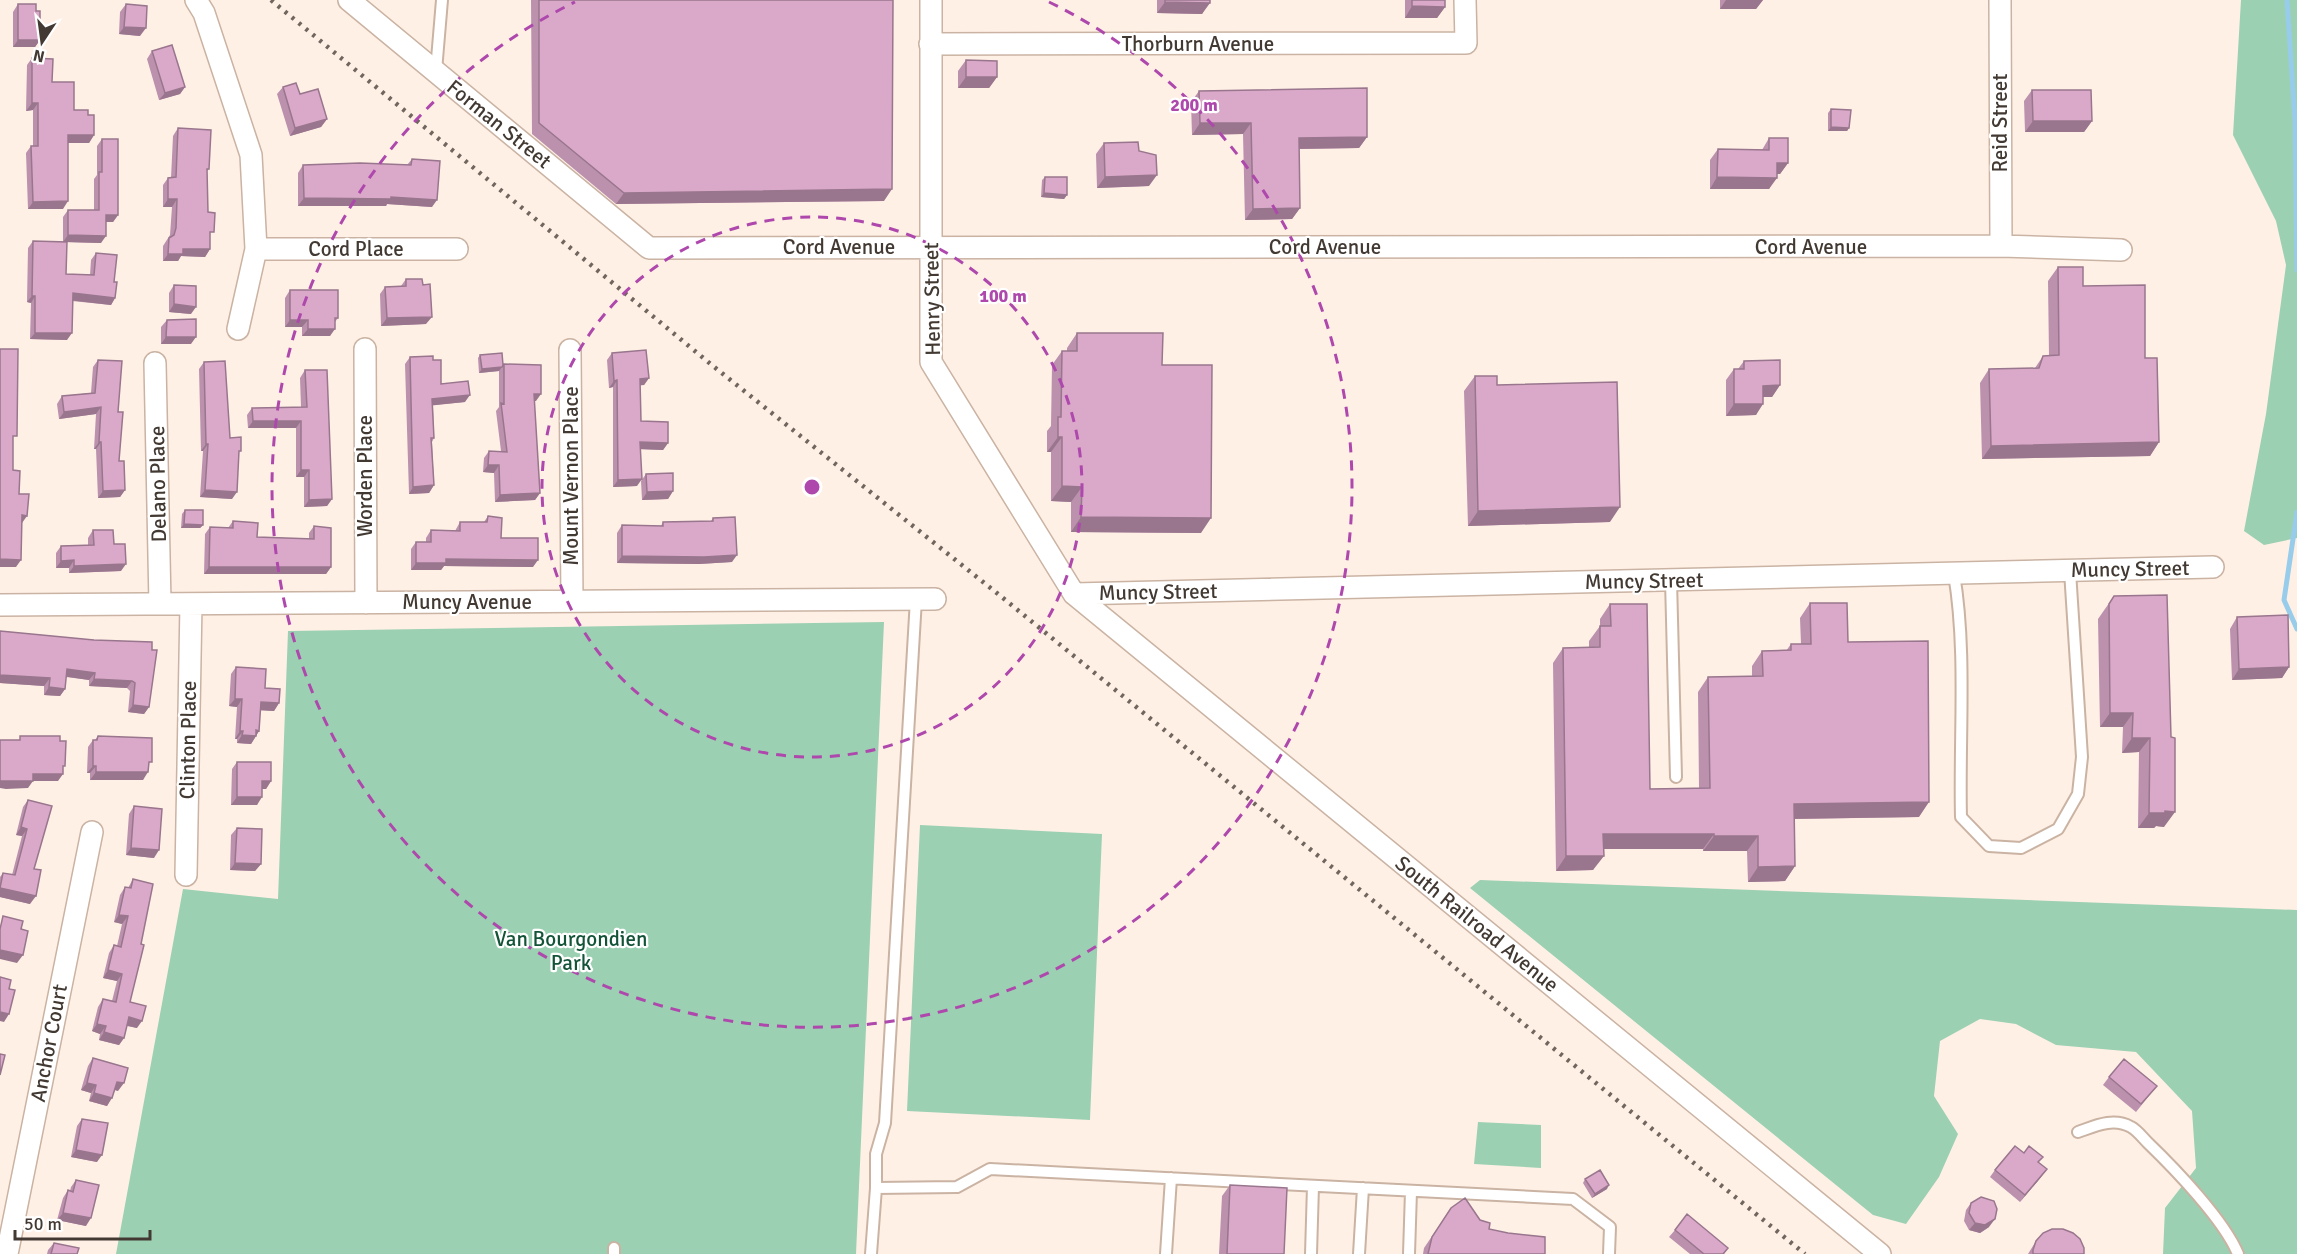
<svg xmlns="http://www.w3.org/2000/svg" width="2297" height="1254" viewBox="0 0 2297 1254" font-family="Signika,sans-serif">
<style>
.green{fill:#9cd0b2}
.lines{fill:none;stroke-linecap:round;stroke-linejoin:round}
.stream{stroke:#97cceb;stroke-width:5}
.lane-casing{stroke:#cab3a3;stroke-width:14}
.street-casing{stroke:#cab3a3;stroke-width:24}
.lane{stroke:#fff;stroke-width:10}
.street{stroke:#fff;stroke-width:21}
.rail{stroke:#70665e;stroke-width:4.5;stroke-dasharray:3 6;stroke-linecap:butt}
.wall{fill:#bb91ae}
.shaded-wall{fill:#99768d}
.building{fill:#daa9ca;stroke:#99768d;stroke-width:1.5}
.ring{fill:none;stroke:#ae48ac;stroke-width:3;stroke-dasharray:10 8}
.labels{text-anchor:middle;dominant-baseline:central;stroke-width:4.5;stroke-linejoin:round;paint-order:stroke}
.street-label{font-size:21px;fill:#423932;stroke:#fff}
.park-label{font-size:21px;fill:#135337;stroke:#fff}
.centre{fill:#ae48ac;stroke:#fff;stroke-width:3}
.ring-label{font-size:18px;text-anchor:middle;font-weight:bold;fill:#ae48ac;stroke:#fff;stroke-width:4.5;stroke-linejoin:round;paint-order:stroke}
</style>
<rect width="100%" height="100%" fill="#fff0e6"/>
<path class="green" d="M2241 0H2297V538L2264 545 2244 531 2266 414 2286 265 2276 221 2233 135Z
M884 622 856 1254H116L183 889 278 899 288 631Z
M920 825 1102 834 1090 1120 907 1111Z
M1480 880 2297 910V1254H2163L2165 1208 2196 1168 2192 1111 2136 1052 2056 1045 2016 1024 1980 1019 1940 1041 1934 1096 1958 1134 1939 1177 1906 1224 1873 1215 1470 888Z
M1478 1122 1541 1125V1168L1474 1164Z"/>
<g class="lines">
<path class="stream" d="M2287 0 2295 121 2297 270
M2297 512 2284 600 2297 629"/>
<g class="lane-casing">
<path id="lane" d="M436 71 442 0
M1954 574C1967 651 1959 738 1961 817L1989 846 2021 848 2058 829 2078 794 2082 757 2070 571
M1671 580 1676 777
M2078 1132C2095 1126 2113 1117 2131 1127 2137 1130 2143 1138 2148 1143 2175 1169 2224 1220 2238 1254
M876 1188V1154L885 1123 916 599
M614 1254V1248
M871 1254 876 1188 957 1187 990 1169 1573 1199 1610 1227 1609 1254
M1166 1254 1171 1178
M1311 1254 1313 1186
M1359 1254 1363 1188
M1409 1254 1411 1191"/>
</g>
<g class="street-casing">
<path id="street" d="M196 0 204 13 251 155 256 249 238 329
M349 0 649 248 2001 246 2121 250
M931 0V362L1074 594 1880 1254
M2000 0 2001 246
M930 44 1466 43 1465 0
M256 249H457
M365 349 366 603
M570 350 572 601
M155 363 160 604
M1074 594 2213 567
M0 605 935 599
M186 875 191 604
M7 1254 92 832"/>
</g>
<use href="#lane" class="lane"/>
<use href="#street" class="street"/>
<path class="rail" d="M271 0 713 366 1003 598 1805 1254"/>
</g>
<path class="wall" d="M531 0H893L884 201 616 204 532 134Z
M1157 0H1210L1202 14 1157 13Z
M1405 0H1445V7L1437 18H1405Z
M1720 0H1763L1756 9H1720Z
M18 4 36 11 40 40 35 47H13V12Z
M126 4 140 36 119 34 120 12Z
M152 51 185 87 180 94 159 100 147 59Z
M32 58 74 110 88 115 94 135 89 143H68L63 209H28L26 153 31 146H33V110L26 111 27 65Z
M966 60 997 77 989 88H958V71Z
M283 87 300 94 327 119 321 127 290 136 277 94Z
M2032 90 2092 121 2084 132H2025L2024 101Z
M1199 91 1367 137 1359 148 1299 149 1300 208 1292 219 1245 220 1243 134 1192 135 1191 102Z
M1831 109 1849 128 1847 131H1828V113Z
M178 128 209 169 207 171 208 212 210 237V249L205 257 181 256 178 261H163V246L170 235 172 207H163V185L168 178H171L173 136Z
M1769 138 1788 163 1780 174H1777L1769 189H1710V160L1718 149 1762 150Z
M102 139 118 215 113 222H106L101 243 67 242 66 274 90 275 91 260 96 253 114 282 115 298 111 305 72 301 67 340 30 339 31 303 27 302 28 248 33 241 63 242V217L68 210H94V179L97 175V146Z
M1104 143 1139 151 1149 186 1097 188 1096 154Z
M412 159 432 207 387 204 386 206H298V173L303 165H407Z
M1045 177 1067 195 1064 199 1041 197 1042 180Z
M2058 267 2083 286 2145 358 2159 442 2150 456 1982 459 1980 383 1989 369 2035 368 2043 356H2049L2048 281Z
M406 279 426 324 381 326 380 294 385 287 401 286Z
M174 285 191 314 169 312V293Z
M290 290 338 318 335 322 330 336H302V327H285V298Z
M167 320 191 344H161V327Z
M1077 333 1162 365 1201 533 1071 532V502L1051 501V452H1047V431L1051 426 1052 365 1062 351H1067V348Z
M612 353 649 378 644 385H640L641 421 668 443 663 450 641 449 637 486 613 487V387L609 388 607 360Z
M480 355 503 365 504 364 536 401H534L540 493 535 500 495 502 494 473 483 472 484 458 489 451H501L496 411 499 407V371L479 373 478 358Z
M410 357 433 360 441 384 465 402 433 405 434 438 432 442 434 485 429 493 409 494 405 364Z
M98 360 118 412 119 461 125 490 120 497 98 498 96 449H94L96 414 59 419 57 404 62 396 91 393 93 367Z
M1744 361 1780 385 1772 397H1763L1756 415 1726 416V380L1734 369H1738Z
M204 362 230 438 239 454 232 499 200 497 203 451H201L199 369Z
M305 370 332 499 327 506 304 507V477H296V428H248L247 415 252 408 301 407 300 378Z
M1475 376 1497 385 1610 522 1468 526 1464 391Z
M646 474 673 491 668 499 642 500 641 481Z
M185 510 203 525 200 528H181L182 514Z
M488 516 501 538 533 567 444 566 441 570H411V549L416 542H426V538L431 530 455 531 460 522H484Z
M713 518 732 562 699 564 617 563V533L622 525 661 526 663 522 711 521Z
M233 521 257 537 309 539V533L314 526 331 567 326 574H204L205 534 210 527 228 528Z
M93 530 114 544 121 571 69 573V568H56V553L61 546 88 545V538Z
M2167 595 2164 827 2156 826 2154 828H2138L2139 752 2122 753 2123 727H2100L2098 619 2114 596Z
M1810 603 1848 642 1919 817 1794 819 1795 866 1785 881 1748 882 1747 851H1703V849H1603L1593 870 1556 871 1553 663 1563 648 1589 647V641L1600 626V619L1610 604 1650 789 1699 788 1698 692 1708 677 1752 676V666L1762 651H1786L1791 644H1801L1800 618Z
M2237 617 2289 667 2282 678 2232 680 2230 629Z
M0 631 94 640 152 642 149 707 144 714 128 712 130 691 127 688 89 686V680L66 677 65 689 60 696 44 695V686L0 683Z
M236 667 265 688 279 703 274 711 260 710 259 731 251 744 237 743V739H235L237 707 229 706 231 674Z
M98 736 148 766 143 780H90V773H87L88 747 93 740H95Z
M237 762 271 781 266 789H262L257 805H231L232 769Z
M28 800 34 869 30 904 0 897V877L3 873 12 875 22 836 16 835 23 807Z
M134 806 154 858 126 855 129 814Z
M237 828 261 864 255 871 230 870 231 835Z
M133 879 141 944 130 1002 137 1028 127 1026 124 1038 119 1045 99 1040 100 1034 92 1031 98 1007 103 999 112 1001 117 981 103 978 109 953 114 945 117 946 122 924 114 922 120 895 125 887 128 888Z
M93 1058 118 1091 115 1090 107 1106 89 1101 91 1093 81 1090 88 1066Z
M2109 1077 2157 1086 2136 1112 2103 1085Z
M82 1119 97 1162 71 1157 77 1126Z
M2024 1153 2039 1163 2041 1177 2020 1202 1990 1177 1995 1170Z
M1585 1179 1607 1189 1592 1198 1583 1183Z
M76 1180 86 1226 57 1220 63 1198 68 1190 70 1191 71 1187Z
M1230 1185 1284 1254H1219L1222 1196Z
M1971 1203 1989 1227 1980 1233 1969 1230 1964 1221 1966 1210Z
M1451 1208 1480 1220 1489 1229 1545 1254H1423L1424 1248Z
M1675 1230 1728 1248 1724 1254H1690L1669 1237Z
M2036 1241 2084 1254H2028Z
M54 1243 77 1254H47L48 1250Z"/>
<path class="shaded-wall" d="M1726 0H1763L1756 9H1720Z
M1165 2 1210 3 1202 14 1157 13Z
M1412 6 1445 7 1437 18H1405Z
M124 27 146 28 140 36 119 34Z
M18 40H40L35 47H13Z
M966 77H997L989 88H958Z
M185 87 180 94 159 100 165 93Z
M32 103H38L33 110 26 111Z
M327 119 321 127 290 136 295 128Z
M2033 121H2092L2084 132H2025Z
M1200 123H1251L1243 134 1192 135Z
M1831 127 1849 128 1847 131H1828Z
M68 135H94L89 143H62Z
M1367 137 1359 148 1291 149 1299 138Z
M1777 163H1788L1780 174H1769Z
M1157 175 1149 186 1097 188 1105 177Z
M1717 177 1777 178 1769 189H1710Z
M892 189 884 201 616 204 624 193Z
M1044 193 1067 195 1064 199 1041 197Z
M391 197 437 200 432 207 387 204 386 206H298L304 198Z
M168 199H177L172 207H163Z
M68 201 63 209H28L33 202Z
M1300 208 1292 219 1245 220 1253 209Z
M106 215H118L113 222H102Z
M68 235 106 236 101 243 63 242Z
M183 249H210L205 257 181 256 178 261H163L168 254Z
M73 293 115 298 111 305 68 300Z
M32 296H35L31 303 27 302Z
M174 304 196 307 191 314 169 312Z
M432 317 426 324 381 326 387 318Z
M290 320H308L302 327H285Z
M308 329H335L330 336H302Z
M35 333H72L67 340 30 339Z
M166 337H196L191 344H161Z
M502 367 499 371 479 373 482 369Z
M649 378 644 385 635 386 640 379Z
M617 380 613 387 609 388 614 381Z
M1780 385 1772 397H1755L1763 386Z
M534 394H541L536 401H529Z
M470 395 465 402 427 406 432 399Z
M1734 404H1763L1756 415 1726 416Z
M101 407 96 414 59 419 64 412Z
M253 421H301L296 428H248Z
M1058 437H1062L1051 452H1047Z
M99 442H101L96 449H94Z
M640 442 668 443 663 450 636 449Z
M2159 442 2150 456 1982 459 1991 446Z
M206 444H208L203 451H201Z
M488 465H499L494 473 483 472Z
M301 470H309L304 477H296Z
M642 479 637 486 613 487 618 480Z
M434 485 429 493 409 494 413 487Z
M1062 486 1082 487 1071 502 1051 501Z
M125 490 120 497 98 498 103 491Z
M205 490 237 492 232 499 200 497Z
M673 491 668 499 642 500 647 492Z
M540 493 535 500 495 502 500 495Z
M332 499 327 506 304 507 309 500Z
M1620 507 1610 522 1468 526 1478 511Z
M22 515 27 516 22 523 17 522Z
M1081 517 1211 518 1201 533 1071 532Z
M184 524 203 525 200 528H181Z
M737 555 732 562 699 564 617 563 622 556Z
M0 559 21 560 16 567H0Z
M446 559 538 560 533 567 444 566 441 570H411L416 563Z
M74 560 69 568H56L61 561Z
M126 564 121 571 69 573 74 566Z
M209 567H331L326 574H204Z
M2289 667 2282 678 2232 680 2239 669Z
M67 669 95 673 89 680 62 676Z
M0 675 50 678 44 686 0 683Z
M94 679 132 681 127 688 89 686Z
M49 687 65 689 60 696 44 695Z
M235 699H242L237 707 229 706Z
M261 702 279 703 274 711 255 710Z
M133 705 149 707 144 714 128 712Z
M2110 713H2133L2123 727H2100Z
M256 730 259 731 251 744 237 743 242 735Z
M240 731H243L237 739H235Z
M2132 738H2150L2139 752 2122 753Z
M93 766H96L90 773H87Z
M96 772H148L143 780H90Z
M33 774H63L58 781H28Z
M0 781H33L28 788 6 789 0 788Z
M262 781H271L266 789H257Z
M237 797H262L257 805H231Z
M1929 802 1919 817 1784 819 1794 804Z
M2165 811 2175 812 2164 827 2156 826 2154 828H2138L2149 813Z
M21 827 27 829 22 836 16 835Z
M1603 834H1714L1703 849H1593Z
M1714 836H1758L1747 851H1703Z
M131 848 159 850 154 858 126 855Z
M1566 856H1604L1593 870 1556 871Z
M235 863 261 864 255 871 230 870Z
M1795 866 1785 881 1748 882 1758 867Z
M0 888 36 896 30 904 0 897Z
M119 915 128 916 122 924 114 922Z
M0 950 23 955 17 963 0 959Z
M108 970 122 974 117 981 103 978Z
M0 1012 9 1014 4 1022 0 1021Z
M129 1017 142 1021 137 1028 124 1025Z
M97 1024 106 1026 100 1034 92 1031Z
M104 1032 124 1038 119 1045 99 1040Z
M117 1082 124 1083 118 1091 112 1089Z
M87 1083 96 1085 91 1093 81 1090Z
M94 1093 112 1098 107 1106 89 1101Z
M76 1150 102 1155 97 1162 71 1157Z
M2047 1169 2041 1177 2020 1202 2025 1195Z
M1609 1185 1607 1189 1592 1198 1595 1194Z
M63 1213 91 1218 86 1226 57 1220Z
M1995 1219 1989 1227 1980 1233 1969 1230 1975 1223Z"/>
<path class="building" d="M539 0H893L892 189 624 193 539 123Z
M1165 0H1210V3L1165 2Z
M1412 0H1445V7L1412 6Z
M18 4H36V11H40V40H18Z
M126 4 147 6 146 28 124 27Z
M172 45 185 87 165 93 152 51Z
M32 58 53 59 52 82H74V110H88V115H94V135H68V201L33 202 31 146H38V103H32Z
M966 60 997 61V77H966Z
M296 83 300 94 318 89 327 119 295 128 283 87Z
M1367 88V137L1299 138 1300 208 1253 209 1251 123H1200L1199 91Z
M2032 90H2091L2092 121H2033Z
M1831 109 1851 110 1849 128 1831 127Z
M178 128 211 130 209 169H207L208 212 215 213 214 232H210V249H183V254H168L169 238 174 235 176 228 177 199H168V178L176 177Z
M1769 138H1788V163H1777V178L1717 177 1718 149 1769 150Z
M102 139H118V215H106V236L68 235V210H99V172H102Z
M1138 142 1139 151 1156 155 1157 175 1105 177 1104 143Z
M412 159 440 161 437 200 391 197V199L304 198 303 165 360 163 411 165Z
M1045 177H1067V195L1044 193Z
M33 241 67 242 66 274 94 275 96 253 117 255 114 282H117L115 298 73 293 72 333H35V296H32Z
M2058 267H2083V286L2145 285V358H2157L2159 442 1991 446 1989 369 2039 368 2043 356 2059 355Z
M406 279H422L423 285 430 284 432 317 387 318 385 287 406 286Z
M174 285 196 286V307L174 304Z
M290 290H338V318H335V329H308V320H290Z
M196 319V337H166L167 320Z
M1077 333H1163L1162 365H1212L1211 518 1081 517 1082 487 1062 486V437H1058V417H1061L1062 351H1077Z
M0 349H18L17 436H13V470L20 471 19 494H29L27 516 22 515 21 560 0 559Z
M646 350 649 378 640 379 641 421 668 422V443L640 442 642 479 618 480 617 380 614 381 612 353Z
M502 353 503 365 502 367 482 369 480 355Z
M433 356V360H441V384L468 381 470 395 432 399 434 438H431L434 485 413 487 410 357Z
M98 360 122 361 118 412H123L119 461H124L125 490 103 491 101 442H99L101 407 64 412 62 396 95 393Z
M1780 360V385L1763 386V404H1734V369H1744V361Z
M225 361 230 438 241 437V451H239L237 492 205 490 208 444H206L204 362Z
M504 364 541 365V394H534L540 493 500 495 499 465H488L489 451 507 452 501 403 504 404Z
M305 370H327L332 499 309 500V470H301V421H253L252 408 307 407Z
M1475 376H1497V385L1617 382 1620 507 1478 511Z
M673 473V491L647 492 646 474Z
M185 510H203V525L184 524Z
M488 516 502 518 501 538H538V560L446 559V563H416V542H431V530L460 531V522H487Z
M735 517 737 555 704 557 622 556V525L663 526V522L713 521V518Z
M233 521 258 523 257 537 314 539V526L331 528V567H209L210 527 233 528Z
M93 530H113L114 544H125L126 564 74 566V560L61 561V546L94 545Z
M2167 595 2171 737 2175 738V812L2165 811V813H2149L2150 738H2132L2133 713H2110L2109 604 2114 596Z
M1810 603H1847L1848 642 1928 641 1929 802 1794 804 1795 866 1758 867V836H1714V834H1603L1604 856H1566L1563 648 1600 647V626H1611L1610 604H1647L1650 789 1710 788 1708 677 1763 676 1762 651 1791 650V644H1811Z
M2288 615 2289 667 2239 669 2237 617Z
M0 631 94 640 152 642V650H157L149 707 133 705 135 683 132 681 94 679 95 673 67 669 65 689 49 687 50 678 0 675Z
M236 667 266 669 265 688 280 689 279 703 261 702 259 731 256 730V736L242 735 243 731H240L242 699H235Z
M20 736H60V741H66L65 766H63V774H33V781H0V740H20Z
M98 736 152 738V762H149L148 772H96V766H93V740H97Z
M237 762H271V781H262V797H237Z
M28 800 52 806 34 869 41 870 36 896 0 888 3 873 15 875 27 829 21 827Z
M134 806 162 809 159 850 131 848Z
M237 828 262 829 261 864 235 863Z
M133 879 153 884 141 944 144 945 130 1002 146 1006 142 1021 129 1017 124 1038 104 1032 106 1026 97 1024 103 999 116 1002 122 974 108 970 114 945 121 947 128 916 119 915 125 887 131 888Z
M3 916 23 921 21 929 28 931 23 955 0 950V929Z
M0 977 11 980 9 989 15 990 9 1014 0 1012Z
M0 1054 5 1055 0 1075Z
M93 1058 128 1068 124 1083 117 1082 112 1098 94 1093 96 1085 87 1083Z
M2124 1059 2157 1086 2141 1104 2109 1077Z
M82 1119 108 1123 102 1155 76 1150Z
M2015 1146 2024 1153 2029 1146 2043 1157 2038 1162 2047 1169 2025 1195 1995 1170Z
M1600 1170 1609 1185 1595 1194 1585 1179Z
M76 1180 99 1185 91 1218 63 1213 68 1190 73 1192Z
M1230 1185 1287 1188 1284 1254H1227Z
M1981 1197 1994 1201 1997 1209 1995 1219 1985 1225 1975 1223 1969 1213 1971 1203Z
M1465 1198 1480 1220 1490 1223 1489 1229 1508 1233 1545 1237V1254H1428L1432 1237 1451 1208Z
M1687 1214 1728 1248 1723 1254H1704L1675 1230Z
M2052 1229H2063L2073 1233 2080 1239 2084 1248V1254H2033V1250L2036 1241 2043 1233Z
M54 1243 79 1248 77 1254H51Z"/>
<g class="ring">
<circle cx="812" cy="487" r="270"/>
<path d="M1049 2A540 540 0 1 1 575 2"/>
</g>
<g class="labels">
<g class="street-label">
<text x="1198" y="44">Thorburn Avenue</text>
<text transform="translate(2000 123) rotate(-90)">Reid Street</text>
<text transform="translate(499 124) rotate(39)">Forman Street</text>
<text x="839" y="247">Cord Avenue</text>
<text x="1325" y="247">Cord Avenue</text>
<text x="1811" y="247">Cord Avenue</text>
<text x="356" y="249">Cord Place</text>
<text transform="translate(932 299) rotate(-91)">Henry Street</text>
<text transform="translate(365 476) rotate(-90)">Worden Place</text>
<text transform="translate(571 476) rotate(-90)">Mount Vernon Place</text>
<text transform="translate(158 484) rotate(-91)">Delano Place</text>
<text transform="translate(2130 569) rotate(-1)">Muncy Street</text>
<text transform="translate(1644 581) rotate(-1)">Muncy Street</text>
<text transform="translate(1158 592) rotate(-1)">Muncy Street</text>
<text x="467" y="602">Muncy Avenue</text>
<text transform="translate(188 740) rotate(-89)">Clinton Place</text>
<text transform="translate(1477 924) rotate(39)">South Railroad Avenue</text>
<text transform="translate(49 1043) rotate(-79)">Anchor Court</text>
</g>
<g class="park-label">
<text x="571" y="939">Van Bourgondien<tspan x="571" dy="24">Park</tspan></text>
</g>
</g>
<circle cx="812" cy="487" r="9" class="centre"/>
<g class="ring-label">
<text x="1194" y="111">200 m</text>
<text x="1003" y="302">100 m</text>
</g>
<g transform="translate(42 42) rotate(193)" stroke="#ffffff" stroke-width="4.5" paint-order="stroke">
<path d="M0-4.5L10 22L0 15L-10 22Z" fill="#423932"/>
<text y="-9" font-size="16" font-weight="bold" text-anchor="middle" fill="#423932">N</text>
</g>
<path d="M15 1230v9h135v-9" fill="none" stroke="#423932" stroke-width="3"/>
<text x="24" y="1230" font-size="18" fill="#423932" stroke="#ffffff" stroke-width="4.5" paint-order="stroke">50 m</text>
</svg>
